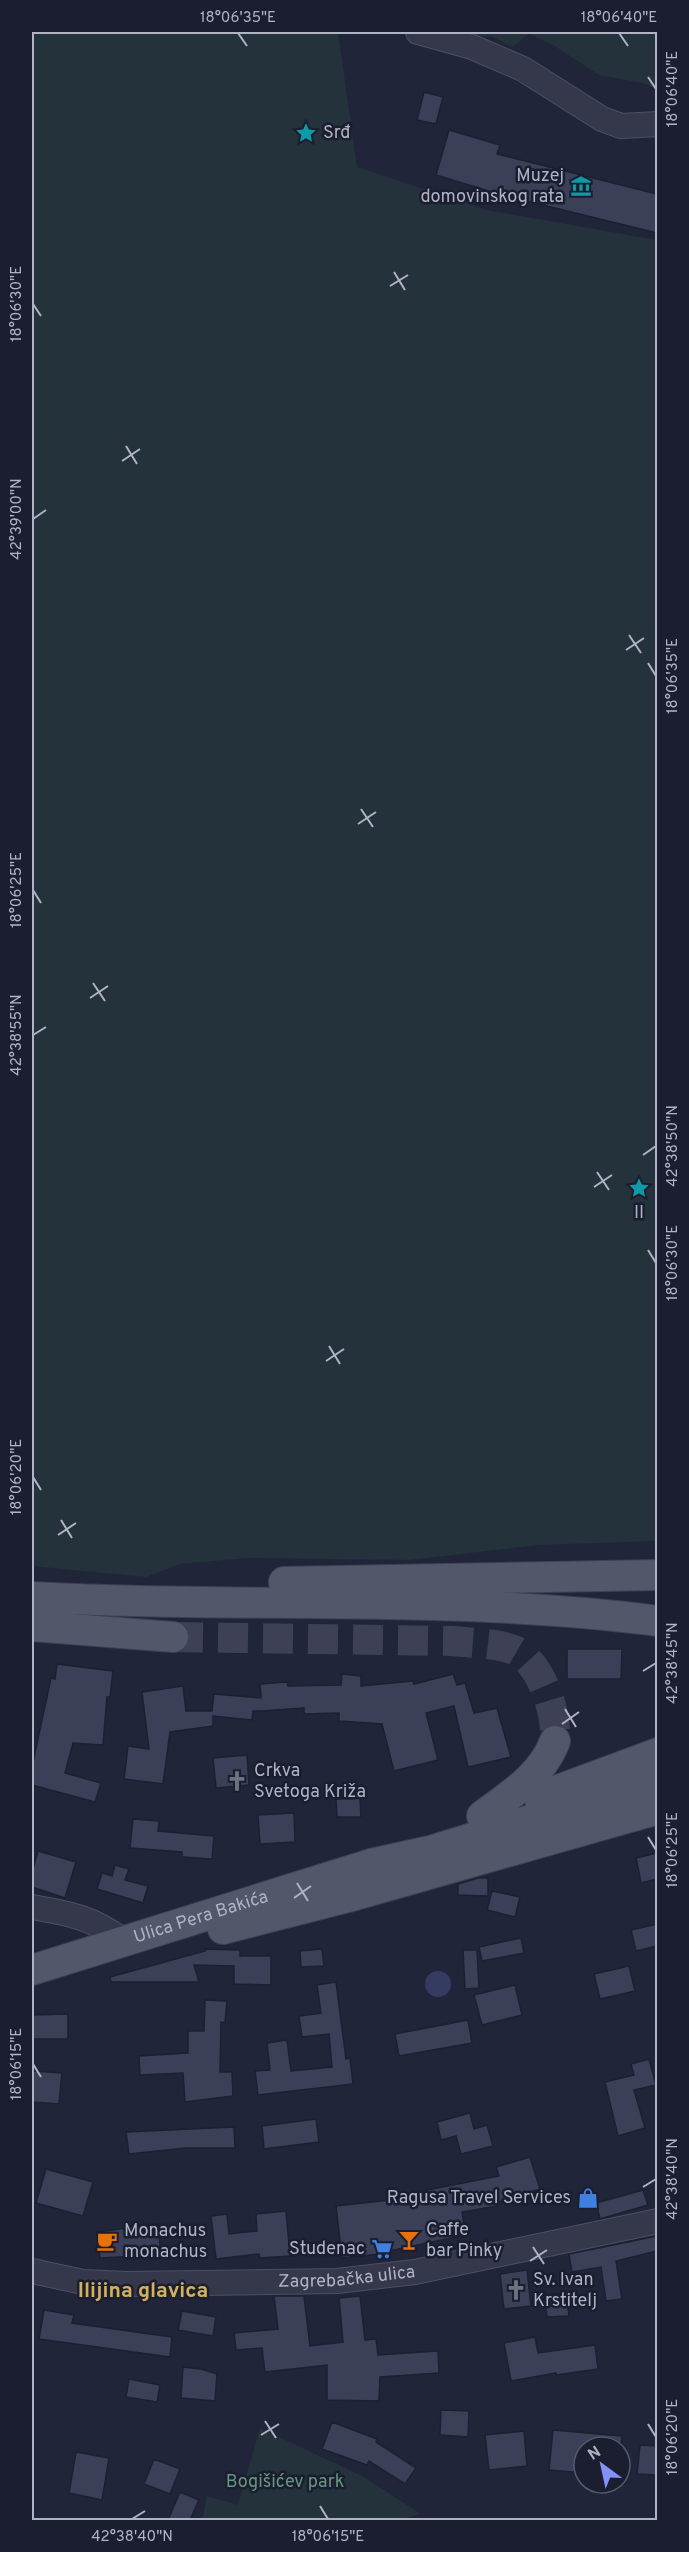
<svg xmlns="http://www.w3.org/2000/svg" width="689" height="2552" viewBox="0 0 689 2552" font-family="Overpass,sans-serif">
<style>
.green{fill:#23323b}
.water{fill:#353c61}
.building{fill:#3b3f58;stroke:#1c2031;stroke-width:1.5}
.lines{fill:none;stroke-linecap:round;stroke-linejoin:round}
.major-tunnel{stroke:#3e4156;stroke-width:30;stroke-dasharray:30 15;stroke-linecap:butt}
.minor-casing{stroke:#4d5062;stroke-width:26}
.major-casing{stroke:#3e4153;stroke-width:32}
.minor{stroke:#35384a;stroke-width:24}
.major{stroke:#53576a;stroke-width:30}
.ticks{fill:none;stroke:#b0b3c6;stroke-width:2}
.labels{text-anchor:middle;dominant-baseline:central;stroke-width:5;stroke-linejoin:round;paint-order:stroke}
.poi-label{font-size:18px;fill:#b0b3c6;stroke:#1a1e2f;text-anchor:start}
.street-label{font-size:18px;fill:#b0b3c6;stroke:#1a1e2f}
.park-label{font-size:18px;fill:#67977e;stroke:#1a1e2f}
.quarter-label{font-size:21px;font-weight:bold;fill:#d4af5d;stroke:#1a1e2f}
.neatline{fill:none;stroke:#b0b3c6;stroke-width:2}
.ticks-label{font-size:15px;text-anchor:middle;fill:#b0b3c6}
</style>
<rect width="100%" height="100%" fill="#21253a"/>
<path class="green" d="M32 32H338L357 167 487 210 657 240V1541L539 1545 410 1560 247 1558 180 1564 146 1577 32 1566Z
M457 32H657V89L643 83 599 75 553 45 529 34 512 47 493 37 461 35Z
M260 2428 364 2477 421 2514 400 2520H202L207 2496 238 2505Z"/>
<path class="water" d="M425 1984a13 13 0 1 1 26 0a13 13 0 1 1-26 0Z"/>
<path class="building" d="M424 92 443 97 436 124 417 120Z
M449 130 500 145 497 154 657 194V233L498 194 436 175Z
M567 1649H622L621 1679H567Z
M57 1664 113 1671 110 1697H107L103 1745 73 1743 65 1773 101 1783 95 1802 32 1785V1767L51 1678 55 1679Z
M342 1674 361 1676V1686L413 1681 414 1684 453 1674 457 1685 465 1683 474 1713 497 1708 511 1757 468 1767 454 1706 426 1713 438 1760 394 1771 382 1724 339 1721V1713L304 1714V1708L261 1711H253L252 1720 213 1716V1726L170 1732 163 1784 124 1779 128 1746 149 1749 142 1692 183 1686 186 1711H212L214 1694 261 1698 260 1684 287 1682 288 1686 341 1685Z
M247 1755 249 1785 216 1788 213 1758Z
M360 1798 361 1817H337L336 1799Z
M294 1813 295 1842 260 1844 258 1815Z
M133 1819 159 1821 158 1831 214 1836 212 1859 182 1857V1852L130 1848Z
M38 1851 76 1862 65 1898 32 1887V1872Z
M657 1853V1879L641 1883 636 1858Z
M115 1865 129 1869 125 1880 148 1886 143 1903 97 1889 102 1873 112 1876Z
M478 1878H488V1896L458 1895V1884Z
M492 1891 520 1897 515 1917 487 1910Z
M657 1924V1946L636 1951 631 1930Z
M521 1938 524 1953 482 1961 479 1947Z
M205 1949 240 1950V1956H271V1985L234 1984V1966L194 1965 199 1982H111L110 1977 205 1951Z
M322 1949 324 1966 301 1967 300 1951Z
M463 1950H477L479 1988 465 1989Z
M629 1966 635 1991 600 1999 594 1974Z
M336 1982 346 2059 350 2058 353 2084 258 2095 255 2071 270 2070 267 2043 287 2040 291 2071 332 2067 329 2034 302 2037 299 2016 321 2013 317 1985Z
M515 1985 522 2015 482 2025 474 1995Z
M205 2000 227 2001 225 2023 221 2022 220 2072H232L233 2096 185 2102 183 2073 140 2075 139 2056 188 2053V2031H204Z
M68 2014V2039H32V2015Z
M468 2020 472 2043 399 2056 395 2034Z
M649 2059 656 2085 634 2090 645 2128 618 2136 605 2082 634 2075 631 2064Z
M32 2071 62 2073 59 2104 32 2102Z
M470 2113 474 2129 487 2125 493 2146 461 2154 456 2136 441 2140 437 2122Z
M316 2119 319 2142 264 2149 262 2126Z
M234 2127 235 2148H186L129 2154 126 2132Z
M530 2157 540 2189 496 2203 497 2206 462 2212 466 2235 389 2251 390 2253 342 2258 336 2206 399 2199 423 2194 422 2191 499 2176 496 2167Z
M46 2169 93 2182 83 2216 36 2203Z
M643 2190 648 2205 600 2219 596 2203Z
M286 2211 290 2256 260 2258 259 2254 216 2259 211 2216 227 2214 229 2234 257 2231 256 2214Z
M158 2224 161 2255 100 2258 97 2232Z
M657 2236V2251L616 2261 622 2299 606 2301 601 2267 572 2272 569 2254Z
M527 2270 531 2306 504 2309 500 2274Z
M566 2293 569 2316 547 2317 544 2295Z
M274 2296H304L310 2346 343 2342 339 2298 360 2296 365 2340 376 2339 378 2355 438 2351 439 2373 380 2377 379 2401 327 2400V2365L265 2372 262 2348 236 2350 234 2333 278 2329Z
M44 2310 74 2315 72 2323 172 2337 170 2357 39 2339Z
M182 2311 216 2317 213 2336 178 2330Z
M535 2337 538 2353 595 2345 598 2369 556 2375V2373L511 2381 504 2343Z
M183 2367 201 2369 217 2374 215 2401 181 2398Z
M129 2379 160 2385 157 2402 126 2397Z
M441 2410 469 2411 468 2437 440 2435Z
M332 2422 377 2439 376 2442 416 2468 405 2484 369 2461 367 2465 322 2449Z
M553 2430 622 2436 621 2447H584V2473L549 2470Z
M524 2431 527 2466 489 2470 485 2435Z
M640 2445 657 2446V2475L637 2474Z
M76 2452 109 2458 102 2500 69 2493Z
M154 2459 180 2469 170 2494 144 2484Z
M180 2492 199 2500 190 2520H168Z"/>
<g class="lines">
<path class="major-tunnel" d="M173 1637 452 1641C470 1643 500 1643 516 1651 543 1666 557 1714 555 1741"/>
<g class="minor-casing">
<g id="minor">
<path d="M418 32 472 47 523 69 602 119 621 126 658 124"/>
<path d="M32 1907C71 1914 92 1917 125 1942"/>
<path id="s1" d="M32 2271 83 2282 127 2284 337 2281 415 2272 658 2221"/>
</g>
</g>
<g class="major-casing">
<g id="major">
<path d="M284 1582 658 1575"/>
<path d="M32 1597C240 1609 450 1594 658 1621"/>
<path d="M32 1626 173 1637"/>
<path d="M539 1797 658 1753"/>
<path d="M482 1816C510 1795 542 1776 555 1741"/>
<path d="M223 1929 348 1897 658 1809"/>
<path id="s2" d="M32 1970 371 1864 430 1851 608 1796 658 1784"/>
</g>
</g>
<use href="#minor" class="minor"/>
<use href="#major" class="major"/>
</g>
<path class="ticks" d="M238 33 247 46M619 33 628 46M648 77 656 89M394 272 405 290M390 286 408 275M33 304 41 316M126 446 137 464M122 461 140 449M33 519 46 510M629 635 641 653M626 650 644 638M648 663 656 676M361 809 373 827M358 824 376 812M33 890 41 903M93 983 105 1001M90 998 108 986M33 1035 46 1027M643 1155 656 1146M597 1172 609 1190M594 1187 612 1175M648 1250 656 1263M329 1346 340 1364M326 1361 344 1349M33 1477 41 1490M61 1520 72 1538M58 1535 76 1523M643 1671 656 1663M565 1709 576 1727M562 1724 579 1712M648 1837 656 1850M297 1883 308 1901M294 1898 311 1886M33 2064 41 2077M643 2187 656 2179M533 2247 544 2264M530 2261 547 2250M265 2421 276 2438M648 2424 656 2437M261 2435 279 2424M320 2506 328 2519M132 2519 145 2511"/>
<defs>
<g id="sight-bare" transform="scale(1.62)"><path d="M0-6L1.8-2.2L6-1.7L2.9 1.2L3.7 5.4L0 3.3L-3.7 5.4L-2.9 1.2L-6-1.7L-1.8-2.2Z" fill="#0f9aa8" stroke="#1a1e2f" stroke-width="2.5" paint-order="stroke"/></g>
<g id="museum-bare" transform="scale(1.62)"><path d="M0-6L6-3V-2H-6V-3ZM-5-1h2V3h-2ZM-1-1h2V3h-2ZM3-1h2V3H3ZM-6 4H6V6H-6Z" fill="#0f9aa8" stroke="#1a1e2f" stroke-width="2.5" paint-order="stroke"/></g>
<g id="church-bare" transform="scale(1.62)"><path d="M-1.2-6h2.4v3.5h3.3v2.4h-3.3V6h-2.4V-.1h-3.3v-2.4h3.3Z" fill="#6b7280" stroke="#1a1e2f" stroke-width="2.5" paint-order="stroke"/></g>
<g id="shop-bare" transform="scale(1.62)"><path d="M-5-2.5h2.3a2.7 3.5 0 0 1 5.4 0H5L5.5 6h-11ZM-1.5-2.5h3a1.5 2.3 0 0 0-3 0Z" fill="#3f7fe0" stroke="#1a1e2f" stroke-width="2.5" paint-order="stroke"/></g>
<g id="bar-bare" transform="scale(1.62)"><path d="M-6-5H6L.8 .8V4.5H3.5V6h-7V4.5H-.8V.8Z" fill="#e8710a" stroke="#1a1e2f" stroke-width="2.5" paint-order="stroke"/></g>
<g id="cafe-bare" transform="scale(1.62)"><path d="M-5.5-4.5H6V0H3Q3 3.5 0 3.5H-2.5Q-5.5 3.5-5.5 0ZM3-3.2v2h1.7v-2ZM-6 4.5H4V6H-6Z" fill="#e8710a" stroke="#1a1e2f" stroke-width="2.5" paint-order="stroke"/></g>
<g id="supermarket-bare" transform="scale(1.62)"><path d="M-6-5.5h2.5l.6 2H6L4.5 2H-2.5L-4.4-4H-6ZM-1.5 3.2a1.3 1.3 0 1 0 .1 0ZM3 3.2a1.3 1.3 0 1 0 .1 0Z" fill="#3f7fe0" stroke="#1a1e2f" stroke-width="2.5" paint-order="stroke"/></g>
</defs>
<g fill-rule="evenodd">
<use href="#sight-bare" x="306" y="133"/>
<use href="#museum-bare" x="581" y="186"/>
<use href="#sight-bare" x="639" y="1188"/>
<use href="#church-bare" x="237" y="1781"/>
<use href="#shop-bare" x="588" y="2198"/>
<use href="#bar-bare" x="409" y="2240"/>
<use href="#cafe-bare" x="107" y="2241"/>
<use href="#supermarket-bare" x="382" y="2249"/>
<use href="#church-bare" x="516" y="2290"/>
</g>
<g class="labels">
<g class="poi-label">
<text x="323" y="133">Srđ</text>
<text x="564" y="176" text-anchor="end">Muzej<tspan x="564" dy="21">domovinskog rata</tspan></text>
<text x="639" y="1213" text-anchor="middle">II</text>
<text x="254" y="1771">Crkva<tspan x="254" dy="21">Svetoga Križa</tspan></text>
<text x="571" y="2198" text-anchor="end">Ragusa Travel Services</text>
<text x="426" y="2230">Caffe<tspan x="426" dy="21">bar Pinky</tspan></text>
<text x="124" y="2231">Monachus<tspan x="124" dy="21">monachus</tspan></text>
<text x="365" y="2249" text-anchor="end">Studenac</text>
<text x="533" y="2280">Sv. Ivan<tspan x="533" dy="21">Krstitelj</tspan></text>
</g>
<g class="street-label">
<text stroke="none"><textPath href="#s2" startOffset="177">Ulica Pera Bakića</textPath></text>
<text stroke="none"><textPath href="#s1" startOffset="316">Zagrebačka ulica</textPath></text>
</g>
<g class="park-label">
<text x="285" y="2482">Bogišićev park</text>
</g>
<g class="quarter-label">
<text x="143" y="2291">Ilijina glavica</text>
</g>
</g>
<rect width="689" height="2552" fill="none" stroke="#1a1e2f" stroke-width="66"/>
<g transform="translate(602 2465) rotate(327)"><circle r="28" fill="#1a1e2f" stroke="#565a6b" stroke-width="1.5"/>
<path d="M0-4.5L10 22L0 15L-10 22Z" fill="#8292f9"/>
<text y="-9" font-size="16" font-weight="bold" text-anchor="middle" fill="#b0b3c6">N</text>
</g>
<rect x="33" y="33" width="623" height="2486" class="neatline"/>
<g class="ticks-label">
<text x="238" y="22">18°06'35"E</text>
<text x="619" y="22">18°06'40"E</text>
<text transform="translate(672 89) rotate(-90)" y="5">18°06'40"E</text>
<text transform="translate(16 304) rotate(-90)" y="5">18°06'30"E</text>
<text transform="translate(16 519) rotate(-90)" y="5">42°39'00"N</text>
<text transform="translate(672 676) rotate(-90)" y="5">18°06'35"E</text>
<text transform="translate(16 890) rotate(-90)" y="5">18°06'25"E</text>
<text transform="translate(16 1035) rotate(-90)" y="5">42°38'55"N</text>
<text transform="translate(672 1146) rotate(-90)" y="5">42°38'50"N</text>
<text transform="translate(672 1263) rotate(-90)" y="5">18°06'30"E</text>
<text transform="translate(16 1477) rotate(-90)" y="5">18°06'20"E</text>
<text transform="translate(672 1663) rotate(-90)" y="5">42°38'45"N</text>
<text transform="translate(672 1850) rotate(-90)" y="5">18°06'25"E</text>
<text transform="translate(16 2064) rotate(-90)" y="5">18°06'15"E</text>
<text transform="translate(672 2179) rotate(-90)" y="5">42°38'40"N</text>
<text transform="translate(672 2437) rotate(-90)" y="5">18°06'20"E</text>
<text x="132" y="2541">42°38'40"N</text>
<text x="328" y="2541">18°06'15"E</text>
</g>
</svg>
